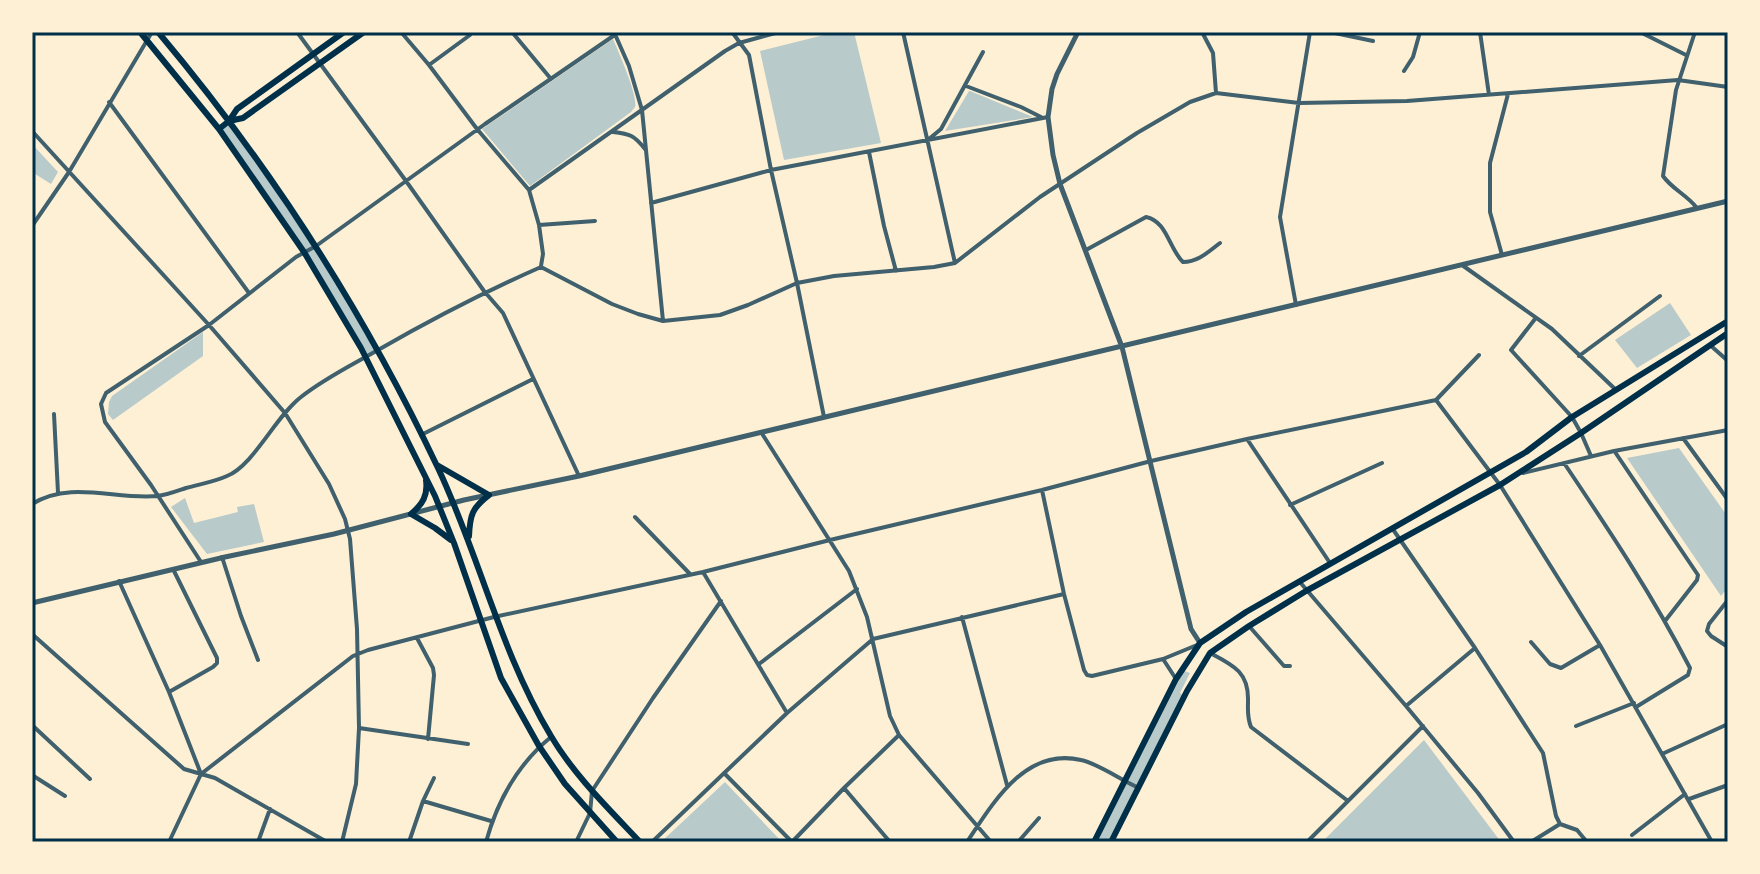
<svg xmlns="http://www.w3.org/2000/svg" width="1760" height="874" viewBox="0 0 1760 874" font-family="Helvetica,sans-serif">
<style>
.green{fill:#b9caca}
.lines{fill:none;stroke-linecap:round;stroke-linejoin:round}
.minor{stroke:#3f606c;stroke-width:4}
.tertiary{stroke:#3f606c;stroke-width:5}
.secondary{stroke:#003049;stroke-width:6}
.neatline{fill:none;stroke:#003049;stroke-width:3}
</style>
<rect width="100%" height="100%" fill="#fdf0d5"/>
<path class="green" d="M836 32H854L881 143 784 160 760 51Z
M613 39C618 51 638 95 635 107 634 109 632 110 631 112L530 186 482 129Z
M969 91H970L1033 117 945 131Z
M229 122 313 246 306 250 219 128Z
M32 144 58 172 51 184 32 172Z
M316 247 377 350 366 356 305 253Z
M1670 303 1691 335 1637 368 1615 340Z
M203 332V356L113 420 108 414 109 402 112 396Z
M1679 448 1728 517V587L1721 596 1627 458Z
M185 498 194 523 238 512 237 507 254 504 264 542 207 554 171 507Z
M1182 670 1190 673 1180 693 1185 696 1110 842H1095Z
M1424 740 1501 842H1322Z
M725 782 782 842H661Z"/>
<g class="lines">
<path class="minor" d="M297 32 406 181 484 291 503 313 579 476
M401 32 429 65 477 129 529 190 539 225 543 254 541 266
M512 32 551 79
M614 32 629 66 642 110 663 321
M732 32 749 55 771 170 797 283 824 417
M903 32 955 263
M1202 32 1213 53 1216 93
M1330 32 1373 41
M1480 32 1489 95
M1640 32 1686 55
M1695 32 1676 90 1663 176C1672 189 1687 195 1696 207
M429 65 470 35
M1404 71 1413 57 1420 32
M966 86 1021 107 1041 117
M109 102 249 293
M32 131 209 325 285 413 329 484 345 519 350 539 357 629 359 728 356 784 342 842
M613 132C630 134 634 135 645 149
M929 139 941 129 983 52
M869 152 884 226 896 271
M529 190 725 51 739 43 779 32
M651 203 771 170 1048 117
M539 225 595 221
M32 226 69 172 152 32
M1086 250 1146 217C1167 221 1169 249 1183 262 1198 262 1208 252 1220 243
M1502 255 1490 212V163L1508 94
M1462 265 1552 329 1615 389
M1296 305 1280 217 1310 32
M1535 319 1511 350 1572 417 1581 433 1591 456
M1710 345 1728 361
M1579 356 1660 296
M1436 400 1500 485 1600 645 1712 842
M1436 400 1479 355
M54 414 58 493
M761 432 849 571 867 617 890 716 899 735 991 842
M421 435 533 379
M1683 438 1728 500
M1247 439 1330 563
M1615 452 1698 575 1697 580 1665 621
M1564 463C1609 530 1653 596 1690 668L1688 675 1636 707
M1523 473 1614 451 1728 430
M1042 490 1064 594 1084 670 1087 675 1092 676 1163 659 1197 645
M32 504C71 480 115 500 157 496 167 495 177 491 186 488 200 484 214 482 227 476 254 465 275 417 301 397 325 378 352 365 378 350 432 319 484 292 541 267L612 304 638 314 663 321 720 315 748 305 797 283 834 276 934 267 955 263 1040 197 1137 133 1190 102 1216 93 1299 103 1407 101 1678 80 1728 87
M1290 505 1382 463
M635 517 690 574
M1392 528 1475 648 1543 753 1556 816 1560 824
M222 557 241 616 258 660
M201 562 151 485 105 422 101 404 106 393 209 325 296 257 316 246 485 124 619 32
M703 572 787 713
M119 581 169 692 201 774
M1299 581 1406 706 1478 793 1514 842
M1728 600 1709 624 1707 631 1711 636 1728 647
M962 617 1007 785
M1249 626 1284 666H1290
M32 634 184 769 215 778 327 842
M417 638 433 668 434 675 428 739
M1531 642 1550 664 1561 668 1600 645
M1210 653C1233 665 1249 672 1248 701 1248 711 1247 717 1251 727L1348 801
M1163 659 1176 679
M759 664 857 589
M169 692 213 667 217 663V658L173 569
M1406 706 1475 648
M32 725 90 779
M1576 726 1634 703
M359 728 468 744
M1662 754 1728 724
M724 773 792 842 844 788 899 735
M32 775 65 796
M844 788 890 842
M1689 799 1728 785
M423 801 491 821
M1632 835 1685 794
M169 842 201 774 353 656 368 650 494 617 703 572 830 540 1042 490 1151 461 1247 439 1436 400
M258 842 270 809
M409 842 423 801 434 778
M486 842C497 802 518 764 551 737
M576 842 590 813 592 791 653 698 721 601
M652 842 787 713 873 639 1064 594
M967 842C993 803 1025 747 1081 760 1097 763 1121 780 1137 787
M1018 842 1039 818
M1307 842 1423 726
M1531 842 1560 824 1577 830 1587 842"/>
<path class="tertiary" d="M1078 32 1057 74 1052 89 1048 117 1053 155 1060 184 1122 347 1191 629 1200 643
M32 603 225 557 334 534 464 500 579 476 771 430 1728 201"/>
<path class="secondary" d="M140 32 219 129 304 252 361 348 435 496 454 543 501 678 539 746 565 784 617 842
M158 32C269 164 364 312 438 468 480 557 500 651 551 736 574 775 608 808 640 842
M229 121 243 118 364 32
M219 129 229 121 237 109 344 32
M437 465 489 495C472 508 470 515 469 536
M426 480C428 495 423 504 411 514L435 528 451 540
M1094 842 1176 679 1200 643 1246 612 1526 452 1572 417 1728 321
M1111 842 1187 691 1210 653 1249 626 1306 591 1500 485 1581 433 1728 333"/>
</g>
<rect width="1760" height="874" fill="none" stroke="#fdf0d5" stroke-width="68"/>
<rect x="34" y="34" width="1692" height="806" class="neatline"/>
</svg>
